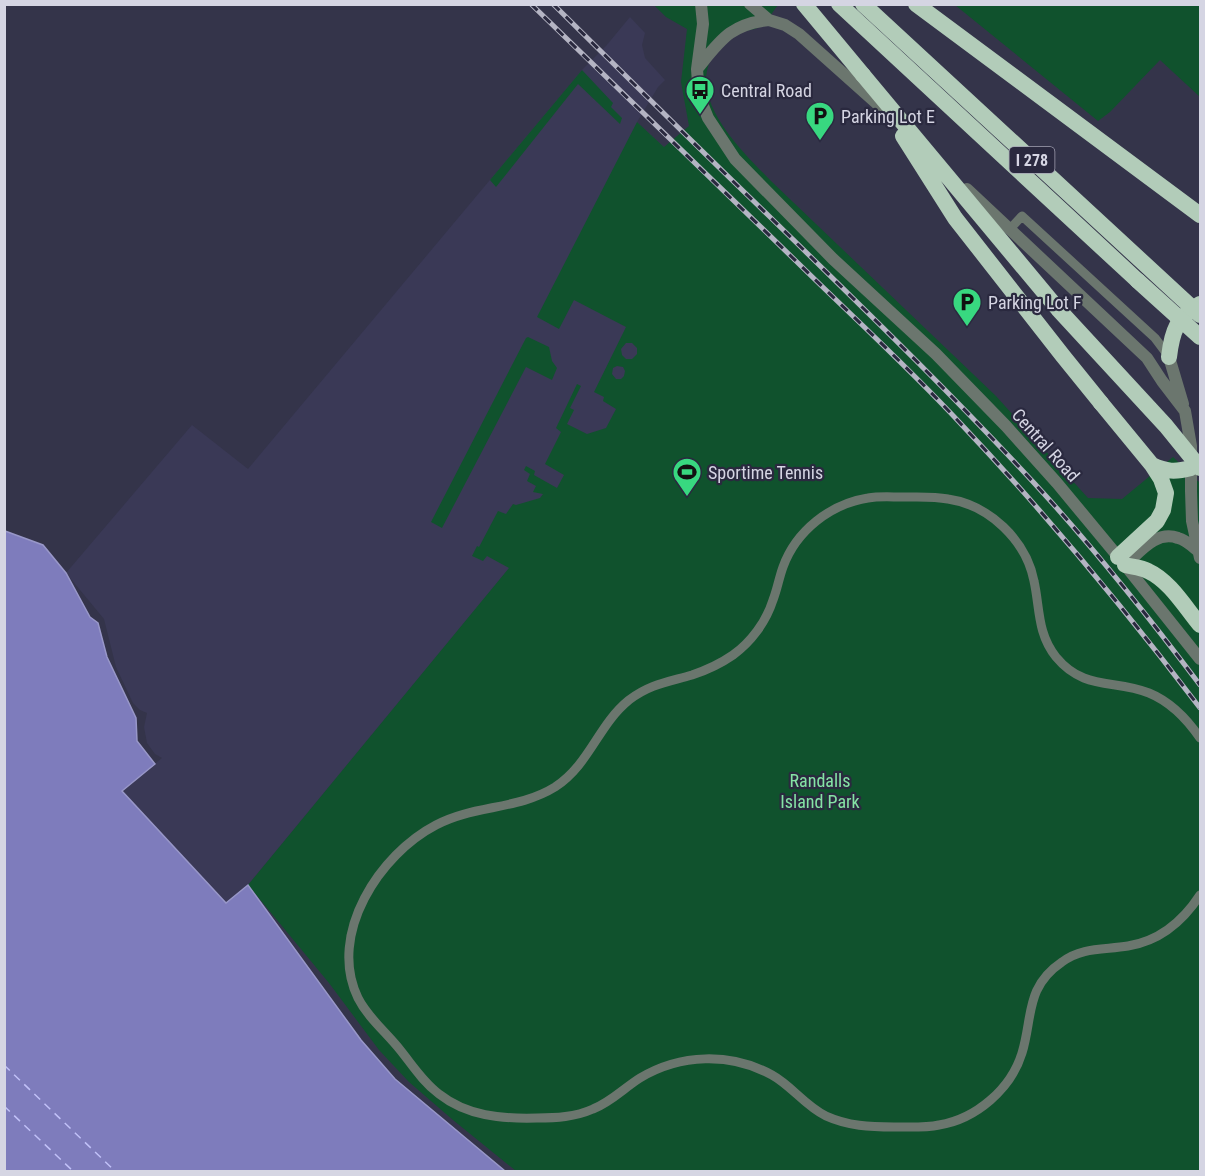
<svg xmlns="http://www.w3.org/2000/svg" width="1205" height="1176" viewBox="0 0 1205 1176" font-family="'Roboto Condensed',sans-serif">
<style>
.built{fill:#3a3956}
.green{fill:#10522d;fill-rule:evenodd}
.water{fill:#7e7cbc;stroke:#9897c8;stroke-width:1.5}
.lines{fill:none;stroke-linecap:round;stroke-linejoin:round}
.ferry{stroke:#c1c1f8;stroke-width:1.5;stroke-dasharray:8 6;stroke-linecap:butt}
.minor{stroke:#6b766e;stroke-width:9}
.tertiary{stroke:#6b766e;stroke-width:12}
.motorway{stroke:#b2ccb9;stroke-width:16}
.rail-casing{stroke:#b4b4c3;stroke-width:5}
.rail{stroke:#2a293f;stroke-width:3;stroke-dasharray:9;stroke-linecap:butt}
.motorway-bridge{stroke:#b2ccb9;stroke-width:16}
.labels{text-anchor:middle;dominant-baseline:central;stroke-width:4.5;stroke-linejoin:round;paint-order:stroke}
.shield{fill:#2a293f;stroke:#a2a1b2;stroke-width:1.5}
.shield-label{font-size:16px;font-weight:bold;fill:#d5d5e3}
.poi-label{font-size:18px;fill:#d5d5e3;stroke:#2a293f;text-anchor:start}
.street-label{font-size:18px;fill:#d5d5e3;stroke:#2a293f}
.park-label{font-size:18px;fill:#85e3a5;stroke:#2a293f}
</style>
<rect width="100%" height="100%" fill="#34344a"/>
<path class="built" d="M630 17 645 33 642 45 645 58 665 80 658 87 637 122 664 147 666 378 248 885 227 904 122 790 162 758 155 754 147 743 144 727 147 713 140 710 133 703 116 667 104 619 66 573 192 425 248 469 582 70 606 46Z"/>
<path class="green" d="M654 5H778C773 11 768 21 761 26 753 32 742 28 732 37 727 42 719 46 715 52 684 97 742 151 771 181L996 396 1088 498 1122 499 1173 457 1200 483V1171H516L453 1120 409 1082 379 1050 329 983 248 885 509 568 487 556 483 561 472 556 477 546 479 547 498 511 506 514 513 504 516 505 540 498 543 494 533 492 536 486 527 481 530 474 524 470 526 466 535 471 534 475 557 488 564 475 545 464 561 432 556 428 577 384 581 386 570 408 574 410 567 424 587 434 606 428 616 409 603 401 604 397 594 392 626 327 574 300 559 329 537 317 637 122 664 147 689 126 681 82 687 29 666 17ZM626 343H632L637 348V354L632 359H626L622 355 621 349ZM617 366 623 367 625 371 624 376 621 379H616L612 374 613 368Z
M955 5H1200V97L1160 60 1110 112 1098 121Z
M582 70 613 103 611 107 622 118 620 124 578 84 496 187 490 180Z
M528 337 549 347 552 361 557 368 552 380 526 367 442 528 431 522 526 338Z"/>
<path class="water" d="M5 531 43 545 66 573 90 617 98 623 107 657 136 718 137 741 155 764 122 791 226 903 248 885 361 1040 395 1079 505 1171H5Z"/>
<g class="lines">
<path class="ferry" d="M4 1065 116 1172
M4 1106 74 1172"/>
<path class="minor" d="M1009 230 1022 216 1155 338 1167 354
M1200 738C1187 719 1171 702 1149 693 1114 679 1084 691 1056 657 1037 633 1040 608 1034 581 1026 540 989 505 948 499 933 496 917 497 902 497 891 497 879 496 868 498 830 504 796 531 783 567 779 578 777 590 773 600 766 622 751 642 733 655 720 664 707 670 692 675 668 682 650 684 629 700 598 725 590 764 555 787 518 810 473 805 436 825 380 854 327 934 358 998 368 1018 387 1033 401 1051 413 1066 423 1082 439 1094 467 1116 501 1119 537 1118 556 1118 575 1117 593 1109 611 1102 624 1088 640 1078 680 1054 730 1052 772 1075 792 1086 805 1106 826 1116 848 1126 870 1127 894 1127 909 1127 925 1128 939 1125 976 1119 1011 1089 1022 1053 1033 1017 1025 987 1062 962 1082 947 1104 950 1128 946 1159 941 1183 921 1200 895"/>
<path class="tertiary" d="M701 4 703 24 697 69 699 96 708 118 735 159 833 259 936 354 1006 426 1057 483 1125 565 1200 659
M750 4 769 20 785 25 799 34 883 109
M697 69C720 41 730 24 769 20
M967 189 1147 358 1162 381 1185 411 1191 446V491L1192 521 1200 558
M1169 357 1183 404
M1125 565C1140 552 1156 530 1178 538 1186 540 1192 546 1198 551"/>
<path class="motorway" d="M804 4 863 75
M839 4 1138 281
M916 4 1200 215
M1169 357C1172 331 1177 317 1200 304
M1101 403 1152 465 1161 479 1166 493 1163 510 1157 521 1118 557
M1152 465C1166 472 1176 472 1191 468
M1125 565C1133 567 1141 567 1148 571 1170 581 1185 607 1200 625"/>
<g class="rail-casing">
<path id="rail" d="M531 4C620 91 709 177 798 263 852 316 909 368 961 424 1046 514 1125 609 1200 708
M553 4C625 75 696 146 769 216 859 304 950 392 1035 484 1094 548 1148 616 1200 685"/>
</g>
<use href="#rail" class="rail"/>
<path class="motorway-bridge" d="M863 4 1200 315
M863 75 1058 309 1166 426 1200 468
M903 136 955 218 1063 356 1101 403
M1138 281 1200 337"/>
</g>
<defs>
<g id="bus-pin" transform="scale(1.5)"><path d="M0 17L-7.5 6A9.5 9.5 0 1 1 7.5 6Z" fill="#38d880" stroke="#2a293f"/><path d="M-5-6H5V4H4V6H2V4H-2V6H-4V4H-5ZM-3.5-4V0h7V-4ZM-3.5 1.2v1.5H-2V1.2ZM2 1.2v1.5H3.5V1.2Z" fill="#111"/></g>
<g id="parking-pin" transform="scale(1.5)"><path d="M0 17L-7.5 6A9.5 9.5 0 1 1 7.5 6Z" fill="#38d880" stroke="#2a293f"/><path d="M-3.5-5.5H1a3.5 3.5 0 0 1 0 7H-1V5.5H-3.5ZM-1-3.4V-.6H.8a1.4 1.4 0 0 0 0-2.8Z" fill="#111"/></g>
<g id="stadium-pin" transform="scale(1.5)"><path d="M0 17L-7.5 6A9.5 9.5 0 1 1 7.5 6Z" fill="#38d880" stroke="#2a293f"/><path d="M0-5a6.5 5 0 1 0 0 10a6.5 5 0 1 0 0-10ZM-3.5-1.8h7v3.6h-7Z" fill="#111"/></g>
</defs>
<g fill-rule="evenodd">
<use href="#bus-pin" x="700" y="90"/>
<use href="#parking-pin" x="820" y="116"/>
<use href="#parking-pin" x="967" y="302"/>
<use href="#stadium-pin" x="687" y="472"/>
</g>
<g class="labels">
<rect class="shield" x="1009.5" y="147" width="45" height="26" rx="4.5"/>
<g class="shield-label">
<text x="1032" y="160">I 278</text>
</g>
<g class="poi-label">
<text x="721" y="90">Central Road</text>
<text x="841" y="116">Parking Lot E</text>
<text x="988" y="302">Parking Lot F</text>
<text x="708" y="472">Sportime Tennis</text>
</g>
<g class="street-label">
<text transform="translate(1046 445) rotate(48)">Central Road</text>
</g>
<g class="park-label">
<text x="820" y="780">Randalls<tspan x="820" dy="21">Island Park</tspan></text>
</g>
</g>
<rect width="1205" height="1176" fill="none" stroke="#d5d5e3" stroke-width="12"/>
</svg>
